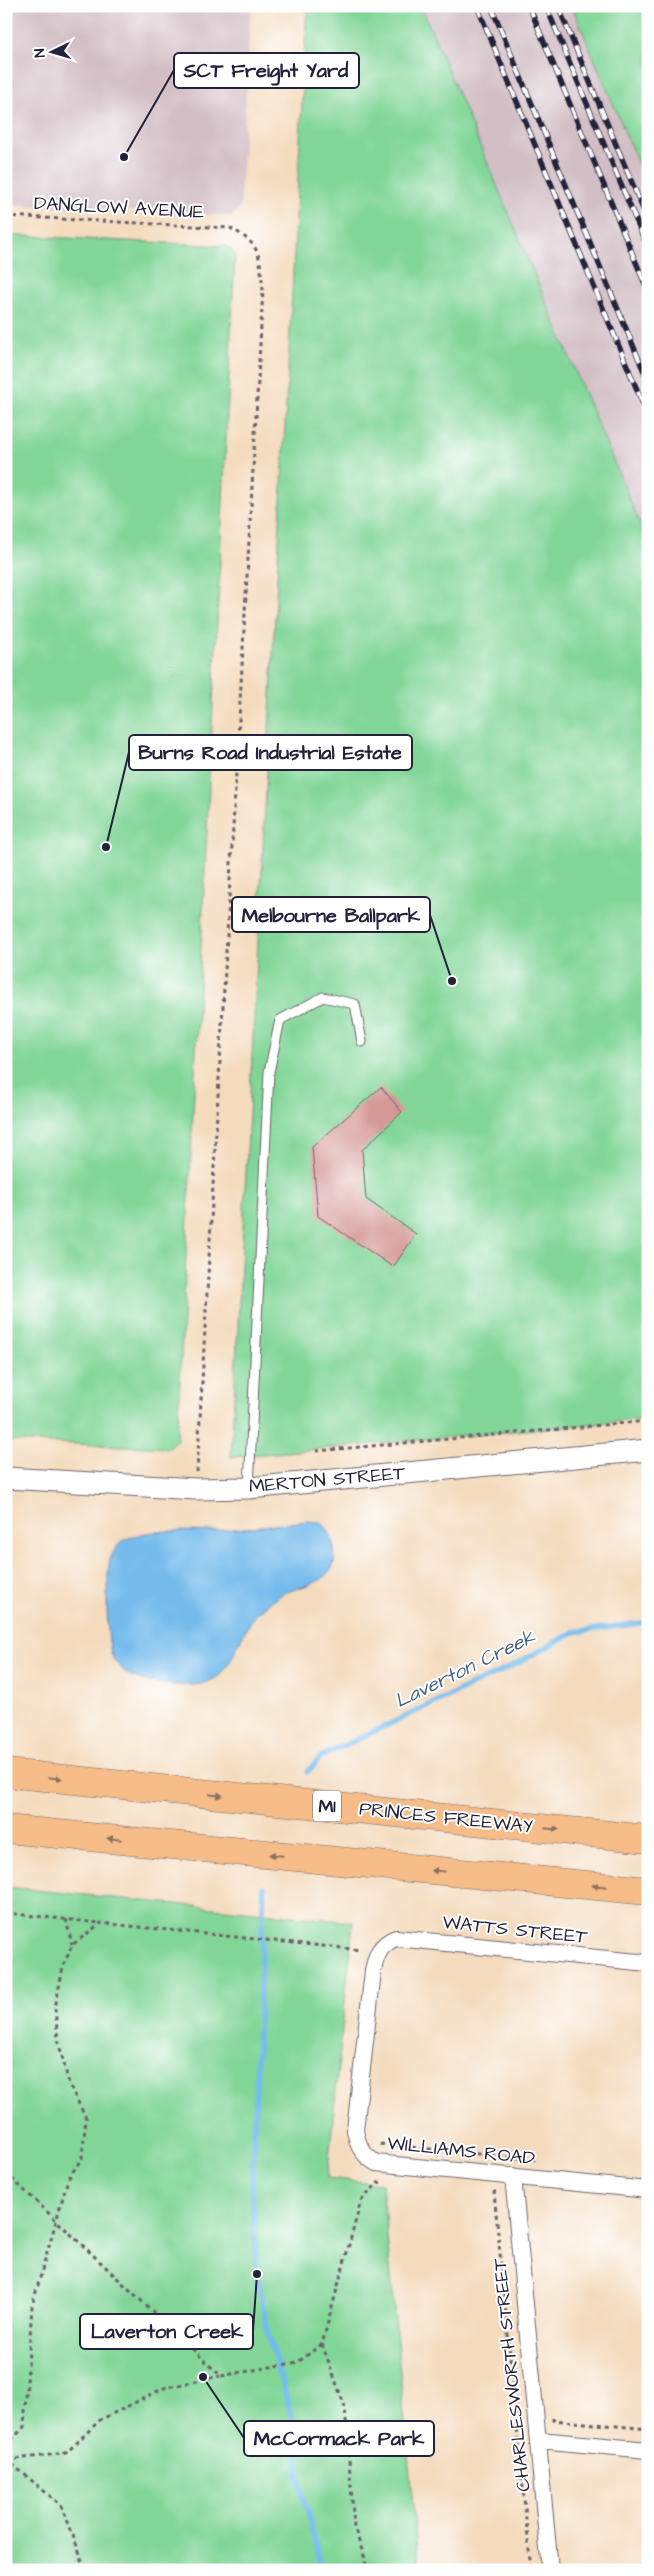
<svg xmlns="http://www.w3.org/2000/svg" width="654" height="2576" viewBox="0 0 654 2576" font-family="'Architects Daughter',sans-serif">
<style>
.industrial{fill:#d2bec4}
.green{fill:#80d597;stroke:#517c69}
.water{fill:#74bbec;stroke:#4b6e94}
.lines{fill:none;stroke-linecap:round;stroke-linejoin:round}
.stream{stroke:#74bbec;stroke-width:5.5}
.building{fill:#d59a97}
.service-casing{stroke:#6c6369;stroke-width:11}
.minor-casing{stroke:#6c6369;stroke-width:18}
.tertiary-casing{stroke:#6c6369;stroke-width:23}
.motorway-casing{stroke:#6c6369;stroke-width:29}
.path{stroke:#6c6369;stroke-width:3;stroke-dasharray:4 4;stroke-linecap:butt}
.service{stroke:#fff;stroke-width:9}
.minor{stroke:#fff;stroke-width:16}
.tertiary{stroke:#fff;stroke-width:21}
.motorway{stroke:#f7bd88;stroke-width:28}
.rail-casing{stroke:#22223b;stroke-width:5.5}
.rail{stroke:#fff;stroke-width:4;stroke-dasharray:11;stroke-linecap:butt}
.oneway{fill:#8c7062}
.labels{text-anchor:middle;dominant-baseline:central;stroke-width:4;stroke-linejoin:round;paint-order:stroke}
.shield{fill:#fff;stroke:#646476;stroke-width:1}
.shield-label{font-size:18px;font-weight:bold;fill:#22223b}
.street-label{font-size:19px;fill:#22223b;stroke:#fff}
.water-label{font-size:20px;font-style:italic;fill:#435f82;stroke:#fff}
.leader{fill:none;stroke:#22223b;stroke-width:2}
.callout-dot{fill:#22223b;stroke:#fff;stroke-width:2}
.callout{fill:#fff;stroke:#22223b;stroke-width:2}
.callout-label{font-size:20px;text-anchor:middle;font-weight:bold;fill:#22223b}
</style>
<rect width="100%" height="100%" fill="#fff"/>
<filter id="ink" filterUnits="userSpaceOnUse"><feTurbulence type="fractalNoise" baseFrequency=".02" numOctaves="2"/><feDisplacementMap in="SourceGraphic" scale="10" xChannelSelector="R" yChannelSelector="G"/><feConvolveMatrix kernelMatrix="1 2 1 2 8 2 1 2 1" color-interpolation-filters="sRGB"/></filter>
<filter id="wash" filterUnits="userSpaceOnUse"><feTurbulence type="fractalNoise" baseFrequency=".0096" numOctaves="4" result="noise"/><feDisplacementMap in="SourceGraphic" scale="20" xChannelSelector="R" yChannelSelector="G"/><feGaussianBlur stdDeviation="1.12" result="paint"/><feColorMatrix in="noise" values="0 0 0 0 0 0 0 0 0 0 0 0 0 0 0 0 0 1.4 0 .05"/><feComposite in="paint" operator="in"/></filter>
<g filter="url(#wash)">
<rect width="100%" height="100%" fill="#f4dbbe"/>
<path class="industrial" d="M6 6H251L240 207 232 216 6 204Z
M421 6H572L648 187V543Z"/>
<path class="green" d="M307 6H421L648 543V1419L231 1457Z
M572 6H648V187Z
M6 235 227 246 235 254 177 1441 168 1448 6 1441Z
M6 1887 353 1922 327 2178 382 2184 419 2570H6Z"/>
<path class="water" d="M309 1521 321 1522C329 1530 332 1537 334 1548 340 1585 303 1583 281 1595 274 1599 265 1606 260 1611 227 1643 240 1688 181 1685 161 1684 136 1683 121 1668 118 1664 113 1660 112 1656 106 1640 106 1582 109 1565 110 1557 115 1547 122 1542 144 1526 188 1533 215 1531 246 1528 277 1524 309 1521Z"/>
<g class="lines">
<path class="stream" d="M307 1772 322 1756 510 1667 574 1632 648 1622
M264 1887 252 2187 257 2274 269 2338 299 2441 297 2471 322 2570"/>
</g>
<g id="blocks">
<path class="building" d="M381 1087 402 1112 362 1150 366 1199 416 1234 393 1267 318 1216 312 1147Z"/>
</g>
</g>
<g filter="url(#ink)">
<use href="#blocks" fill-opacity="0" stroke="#6c6369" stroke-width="1"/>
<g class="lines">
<g class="service-casing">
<path id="service" d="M249 1487 269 1072 280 1020 323 997 355 1004 362 1042"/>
</g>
<g class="minor-casing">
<path id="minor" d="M648 1963 396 1938C380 1944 376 1955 373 1971L355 2130C358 2147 362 2154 376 2163L648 2190
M513 2176 550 2570
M539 2440 648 2450"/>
</g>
<g class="tertiary-casing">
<path id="tertiary" d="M6 1478 196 1489 249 1488 648 1450"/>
</g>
<g class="motorway-casing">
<path id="motorway" d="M6 1773 648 1839
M6 1829 648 1891"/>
</g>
<path class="path" d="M6 216 230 228C263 245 259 256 263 290L197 1472
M316 1451 648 1421
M6 1913 100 1923
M66 1919 72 1945
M380 2144 538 2160
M6 2173 221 2376 298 2362 322 2344 361 2201 378 2183 384 2181
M496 2192H494L531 2570
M322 2344 345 2407 354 2527 369 2570
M553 2418V2420L648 2429
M6 2446 24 2427 32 2306 68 2179 82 2158 86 2118 69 2084 58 2040 55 2008 63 1967 72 1945 101 1923 361 1950
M6 2459 62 2506 86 2570
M8 2460 66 2453 100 2420 164 2388 220 2376"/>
<use href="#service" class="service"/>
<use href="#minor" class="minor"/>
<use href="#tertiary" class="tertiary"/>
<use href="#motorway" class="motorway"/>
<g class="rail-casing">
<path id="rail" d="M477 6 648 416
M491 6 648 381
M529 6 648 291
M546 6 648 249
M558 6 648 221"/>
</g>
<use href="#rail" class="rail"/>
</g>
<defs><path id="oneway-solid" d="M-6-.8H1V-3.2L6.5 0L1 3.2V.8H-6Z" transform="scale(1.25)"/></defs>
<g class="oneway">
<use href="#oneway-solid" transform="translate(55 1778) rotate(6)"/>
<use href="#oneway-solid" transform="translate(216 1795) rotate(6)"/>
<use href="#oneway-solid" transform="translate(552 1829) rotate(6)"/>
<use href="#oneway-solid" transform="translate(114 1839) rotate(-174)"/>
<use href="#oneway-solid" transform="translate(276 1855) rotate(-175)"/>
<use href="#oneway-solid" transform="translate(438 1871) rotate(-174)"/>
<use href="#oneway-solid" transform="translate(599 1886) rotate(-174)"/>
</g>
</g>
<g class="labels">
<rect class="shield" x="313" y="1790.5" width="28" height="31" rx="4"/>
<g class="shield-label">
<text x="327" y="1806">M1</text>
</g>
<g class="street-label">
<text transform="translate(119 208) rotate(3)">DANGLOW AVENUE</text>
<text transform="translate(327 1480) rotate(-5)">MERTON STREET</text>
<text transform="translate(446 1818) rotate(6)">PRINCES FREEWAY</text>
<text transform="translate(515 1930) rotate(6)">WATTS STREET</text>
<text transform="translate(461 2151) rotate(6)">WILLIAMS ROAD</text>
<text transform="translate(512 2375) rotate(-96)">CHARLESWORTH STREET</text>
</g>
<g class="water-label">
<text transform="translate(465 1669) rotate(-26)">Laverton Creek</text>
</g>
</g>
<path class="leader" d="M124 157L174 70M106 847L129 752M452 981L430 915M257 2274L253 2331M203 2377L244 2438"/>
<g class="callout-dot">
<circle cx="124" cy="157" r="5"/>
<circle cx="106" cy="847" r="5"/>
<circle cx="452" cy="981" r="5"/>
<circle cx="257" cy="2274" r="5"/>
<circle cx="203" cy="2377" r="5"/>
</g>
<g class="callout">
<rect x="174" y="53" width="185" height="35" rx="5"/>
<rect x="129" y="735" width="283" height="35" rx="5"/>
<rect x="232" y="897" width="198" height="35" rx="5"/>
<rect x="80" y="2314" width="173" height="35" rx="5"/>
<rect x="244" y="2421" width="190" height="35" rx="5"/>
</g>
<g class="callout-label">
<text x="266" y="77">SCT Freight Yard</text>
<text x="270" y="759">Burns Road Industrial Estate</text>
<text x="331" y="922">Melbourne Ballpark</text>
<text x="167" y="2338">Laverton Creek</text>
<text x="339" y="2445">McCormack Park</text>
</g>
<rect width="654" height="2576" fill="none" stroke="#fff" stroke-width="25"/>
<g transform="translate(52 52) rotate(265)" stroke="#ffffff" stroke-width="4" paint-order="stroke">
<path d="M0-4L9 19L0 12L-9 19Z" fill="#22223b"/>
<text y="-8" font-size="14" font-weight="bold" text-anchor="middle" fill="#22223b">N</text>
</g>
</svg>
